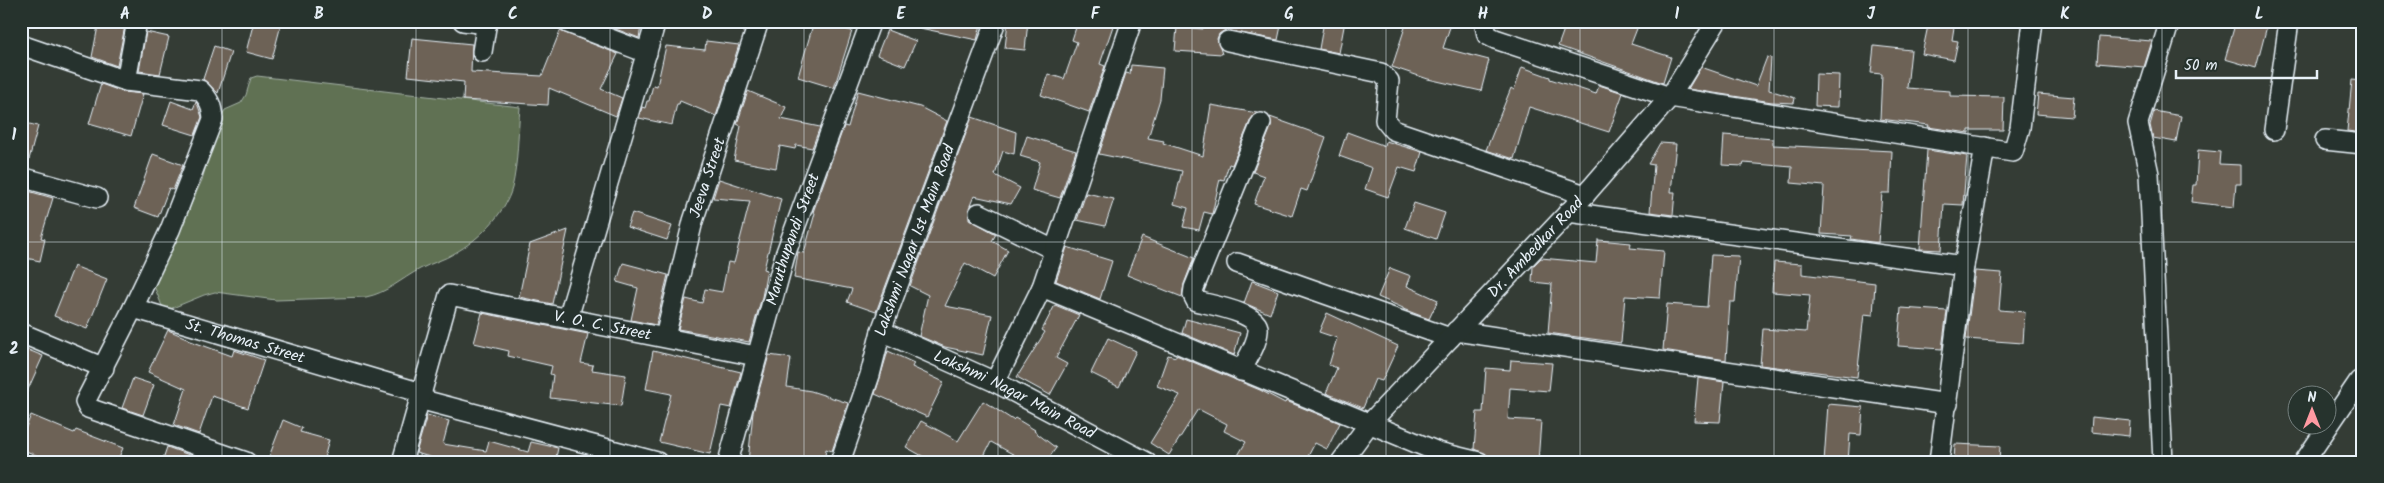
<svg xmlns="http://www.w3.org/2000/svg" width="2384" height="483" viewBox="0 0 2384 483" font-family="Kalam,sans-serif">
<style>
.green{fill:#607153;stroke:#a4b1a6}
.building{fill:#6d6257;stroke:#e8f1f8}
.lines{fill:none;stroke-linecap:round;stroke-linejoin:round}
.minor-casing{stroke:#e8f1f8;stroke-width:22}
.minor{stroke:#26332d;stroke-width:19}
.grid{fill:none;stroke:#e8f1f8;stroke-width:1;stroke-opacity:0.55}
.labels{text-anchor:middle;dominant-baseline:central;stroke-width:4;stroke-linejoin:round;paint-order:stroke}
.street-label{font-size:16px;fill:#e8f1f8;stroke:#26332d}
.neatline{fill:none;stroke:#e8f1f8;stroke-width:2}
.grid-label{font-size:16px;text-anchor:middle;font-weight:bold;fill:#e8f1f8}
</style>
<rect width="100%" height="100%" fill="#343c35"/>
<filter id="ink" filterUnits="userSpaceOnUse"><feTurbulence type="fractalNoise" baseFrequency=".02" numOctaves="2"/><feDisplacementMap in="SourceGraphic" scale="10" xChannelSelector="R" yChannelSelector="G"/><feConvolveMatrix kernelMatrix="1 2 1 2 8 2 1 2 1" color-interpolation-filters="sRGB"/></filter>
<g filter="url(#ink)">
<path class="green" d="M257 76 520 107C518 131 518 165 512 188 505 214 478 240 455 253 444 260 431 263 420 269 401 279 387 293 366 297L276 300 215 292 204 295 170 309 162 306 154 286 202 180 218 123 225 110 241 103 246 95 251 78Z"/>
<path class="building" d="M99 21H126L117 66 92 57Z
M254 21H282L272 59 246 52Z
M595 21H642L639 38Z
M814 21 852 31 834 88 798 77Z
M921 21H982L977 40 920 28Z
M1008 21H1028L1025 50 1005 48Z
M1078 21H1099L1113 26 1100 64 1105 66 1089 112 1041 95 1048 74 1064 79 1077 42 1072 40Z
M1209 21H1282L1278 40 1225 30 1219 34 1217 39 1222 54 1175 51 1177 27 1203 29V25H1209Z
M1324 21H1345L1339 53 1319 49Z
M1407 21H1452L1443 48 1489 60 1481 91 1428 79 1392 67Z
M1567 21H1626L1638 26 1631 44 1671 57 1663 83 1558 46Z
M1929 21H1955L1952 40 1958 41 1954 60 1922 54Z
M2236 21H2250L2267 26 2256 68 2225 59Z
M887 30 916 41 905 66 877 55Z
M560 31 618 54 601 89 622 98 616 116 549 88 548 105 463 100 464 82 408 76 412 38 472 44 471 72 542 76Z
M146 32 169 37 160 74 139 71Z
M2099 37 2152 41 2144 67 2097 63Z
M706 41 739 45 716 116 680 101 679 104H677L672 125 639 118 642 107 645 108 647 101H649L653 85 657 86 666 46 705 50Z
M214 46 231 52 218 93 203 79Z
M1874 46 1911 50 1907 88 1950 91V96L2004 97 2003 130H1969V133L1928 127 1929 125 1880 119 1882 74 1871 73Z
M1767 57 1771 58 1769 90 1795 98 1794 103 1772 102 1688 89 1701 67 1756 86Z
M1131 65 1163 68 1160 99 1148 138 1164 141 1163 143 1203 156 1211 105 1257 113 1251 119 1232 165 1229 164 1224 180 1220 179 1212 214 1204 212 1199 230 1183 227 1188 208 1174 204 1182 171 1099 154 1126 73 1130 74Z
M1522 67 1550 77V79L1596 94 1599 85 1623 93 1609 132 1529 107 1514 159 1486 150 1511 88 1514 90Z
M1816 74 1839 75 1838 107 1815 106Z
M2352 80 2363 81V133L2347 131Z
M101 84 123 92 143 94 131 136 89 124Z
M748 91 786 107 781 119 820 127 812 148 796 145 795 149 780 146 776 168 734 160 741 126 737 124Z
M858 91 920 107 947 121 876 312 847 302 852 289 794 278 798 252 804 253 815 213 813 212 844 126 848 127Z
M2038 94 2074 97 2072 117 2036 114Z
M171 101 193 109 196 102 197 103 202 117 195 135 163 125Z
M2154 111 2181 116 2176 142 2153 138 2150 125Z
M972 117 1016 132 1014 154 1003 151 995 175 1020 188 1011 204 974 196 969 208V219L996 234 992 241 1008 250 993 278 965 263 945 306 992 315 983 355 945 347 919 336 928 295 910 286Z
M1270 117 1326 137 1307 191 1301 189 1292 216 1254 204 1264 176 1253 172 1271 127Z
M21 122 38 126 27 167 21 166Z
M1347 132 1385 146 1386 141 1422 152 1416 172 1399 167 1388 197 1365 189 1372 168 1339 156Z
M1724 135 1773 139V145L1892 151 1890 193H1882L1878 243 1851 239 1852 236 1821 234 1824 186 1791 183 1792 167 1744 163 1743 166 1722 165Z
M1027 136 1076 151 1060 198 1032 190 1040 162 1020 156Z
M1660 143 1676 144 1671 192H1675L1673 215 1650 212 1654 165 1648 164Z
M1927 150 1967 156 1963 205 1944 204 1941 250 1920 249Z
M2198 150 2220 152 2219 164 2241 165V184H2236L2234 207 2191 202 2193 185H2196Z
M153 154 183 165 173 190 169 188 158 217 134 208Z
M719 179 781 199 764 269 767 270 762 297 749 342 678 329 686 299 702 303 705 289 722 292 728 262 734 263 750 201 713 198Z
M28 191 53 198 41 238 45 239 40 261 21 257V216Z
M1086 193 1114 199 1105 226 1077 220Z
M1414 203 1445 213 1436 239 1405 228Z
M632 213 672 226 667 240 627 227Z
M568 230 552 304 519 297 530 244Z
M1142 237 1194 258 1184 284 1182 297 1127 275Z
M1598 240 1631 243 1630 248 1664 251 1660 298 1625 296 1621 343 1548 333 1552 284 1532 282 1533 266 1541 258 1596 263Z
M1067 247 1112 261 1100 299 1056 281Z
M1711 255 1739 256 1735 302H1730L1726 360 1663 350 1667 304 1707 307Z
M1774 262 1802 264V274L1875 283 1873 315 1864 314 1857 377 1760 365 1763 329 1806 332 1810 295 1772 292Z
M623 263 668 275 656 325 631 320 638 288 617 282Z
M74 266 107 279 87 329 54 316Z
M1390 268 1411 276 1407 286 1438 300 1429 319 1403 309V308L1378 297Z
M1975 271 2002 273 1999 310 2025 312 2023 343 1966 339Z
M1252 281 1278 291 1270 314 1244 303Z
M1055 305 1079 315 1056 358 1067 364 1050 395 1017 377 1045 332 1042 330Z
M1901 308 1947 311 1942 349 1898 346Z
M482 313 588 334 581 363 593 365 592 370 626 375 621 406 550 398 553 375 550 374 552 366 508 356 509 351 474 343Z
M1327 313 1398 346 1382 381 1375 379 1363 408 1326 393 1337 368 1329 365 1337 338 1319 332Z
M1186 319 1240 333 1234 355 1182 333Z
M168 330 189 339 188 340 232 356 234 350 264 360 248 408 212 396 199 434 174 425 186 389 148 372Z
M1108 338 1136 351 1119 387 1091 373Z
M21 347 43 356 21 405Z
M653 351 741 372 731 408 721 406 710 454 659 442 671 394 646 389Z
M888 351 914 363 912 367 944 382 927 417 875 394Z
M769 355 791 358 787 387 811 391 848 403 832 451 826 449 824 462H748L753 412Z
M1168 355 1176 357V355L1260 390 1285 403 1286 401 1340 423 1327 449 1315 443 1305 462H1234L1246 442 1224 431 1227 424 1198 409 1169 455 1150 443 1180 395 1157 386Z
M1511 360 1552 363 1549 391 1510 388 1508 419 1541 421 1538 462H1508V459L1489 457 1486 454 1474 449 1477 412H1483L1486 368 1510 370Z
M133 378 154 385 143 415 122 408Z
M1698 378 1724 382 1720 422 1694 421Z
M983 401 1013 420 1015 418 1035 430 1034 431 1056 448 1046 462H1027L991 442 981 462H933L906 447 921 421 958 441Z
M1828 404 1863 407 1861 435 1850 434 1848 462H1824Z
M31 415 74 433 76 430 123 448 117 462H53L21 449V439Z
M427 415 449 421 443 444 486 451 489 441 528 452 531 442 558 448 555 462H447L416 453Z
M2092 417 2130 421 2129 436 2091 432Z
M283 420 302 428 300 432 329 440 323 462H267Z
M1955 444 2000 446 1999 462H1954Z
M167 447 192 456 190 462H162Z"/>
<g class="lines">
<g class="minor-casing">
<g id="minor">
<path d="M463 21 487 24"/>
<path d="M1484 21 1487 35 1495 39 1670 97 2013 152 2020 128 2033 21"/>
<path d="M568 23 647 53"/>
<path d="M1228 41 1381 73 1389 81 1385 120 1393 130 1585 195"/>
<path d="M21 45 126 81 200 90C209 99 212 105 213 119L170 230 133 308"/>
<path d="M482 52 487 21"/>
<path d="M126 81 137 21"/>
<path d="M2274 130 2289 21"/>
<path d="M2325 140 2363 144"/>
<path d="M21 177 97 198"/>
<path d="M1568 212 1964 266"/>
<path d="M979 213 1054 250"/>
<path d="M1237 263 1450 338"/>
<path d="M1042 287 1438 452 1479 462"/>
<path d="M568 318 656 21"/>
<path id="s1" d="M881 331 995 382 1146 462"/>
<path d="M1456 331 1948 404"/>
<path d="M21 333 104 368"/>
<path id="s2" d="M665 337 693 221 759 21"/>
<path d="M1241 371C1247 359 1257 345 1258 331 1261 313 1211 305 1196 301L1193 295 1194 288 1261 123"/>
<path d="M995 382 1042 287 1132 21"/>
<path d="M419 399 657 462"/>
<path id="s3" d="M246 462 88 408 85 402 133 308 422 393"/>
<path id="s4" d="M402 462 449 295 756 356"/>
<path id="s5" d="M728 462 785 255 871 21"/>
<path id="s6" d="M840 462 870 375 881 331 996 21"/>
<path id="s7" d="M1341 462 1369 424 1585 195 1670 97 1717 21"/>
<path d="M1939 462 1964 266 1985 147"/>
<path d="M2163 462 2149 174 2138 123 2170 21"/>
<path d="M2304 462 2359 381H2363"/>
</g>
</g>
<use href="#minor" class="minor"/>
</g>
</g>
<path class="grid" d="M222 21V462M416 21V462M610 21V462M804 21V462M998 21V462M1192 21V462M1386 21V462M1580 21V462M1774 21V462M1968 21V462M2162 21V462M21 242H2363"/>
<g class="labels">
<g class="street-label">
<text stroke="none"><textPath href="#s2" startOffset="165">Jeeva Street</textPath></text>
<text stroke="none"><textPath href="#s5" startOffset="232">Maruthupandi Street</textPath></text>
<text stroke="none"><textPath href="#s6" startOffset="234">Lakshmi Nagar 1st Main Road</textPath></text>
<text stroke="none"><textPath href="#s7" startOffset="290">Dr. Ambedkar Road</textPath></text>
<text stroke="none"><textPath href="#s4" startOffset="330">V. O. C. Street</textPath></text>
<text stroke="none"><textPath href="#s3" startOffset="396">St. Thomas Street</textPath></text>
<text stroke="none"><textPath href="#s1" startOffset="148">Lakshmi Nagar Main Road</textPath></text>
</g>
</g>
<rect width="2384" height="483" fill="none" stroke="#26332d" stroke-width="55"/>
<g transform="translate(2312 410)"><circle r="24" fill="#26332d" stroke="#747f7e"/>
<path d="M0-4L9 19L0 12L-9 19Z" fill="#ff9aa2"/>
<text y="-8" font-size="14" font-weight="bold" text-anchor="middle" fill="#e8f1f8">N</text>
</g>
<path d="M2176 70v8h141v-8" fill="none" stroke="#e8f1f8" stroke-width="2.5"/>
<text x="2184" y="70" font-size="15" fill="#e8f1f8" stroke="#26332d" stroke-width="4" paint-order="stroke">50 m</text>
<rect x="28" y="28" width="2328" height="428" class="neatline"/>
<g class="grid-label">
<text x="125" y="19">A</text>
<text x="319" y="19">B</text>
<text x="513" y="19">C</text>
<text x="707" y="19">D</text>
<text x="901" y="19">E</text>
<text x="1095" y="19">F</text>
<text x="1289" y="19">G</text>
<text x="1483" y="19">H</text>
<text x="1677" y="19">I</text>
<text x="1871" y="19">J</text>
<text x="2065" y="19">K</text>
<text x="2259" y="19">L</text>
<text x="14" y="140">1</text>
<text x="14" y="354">2</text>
</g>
</svg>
